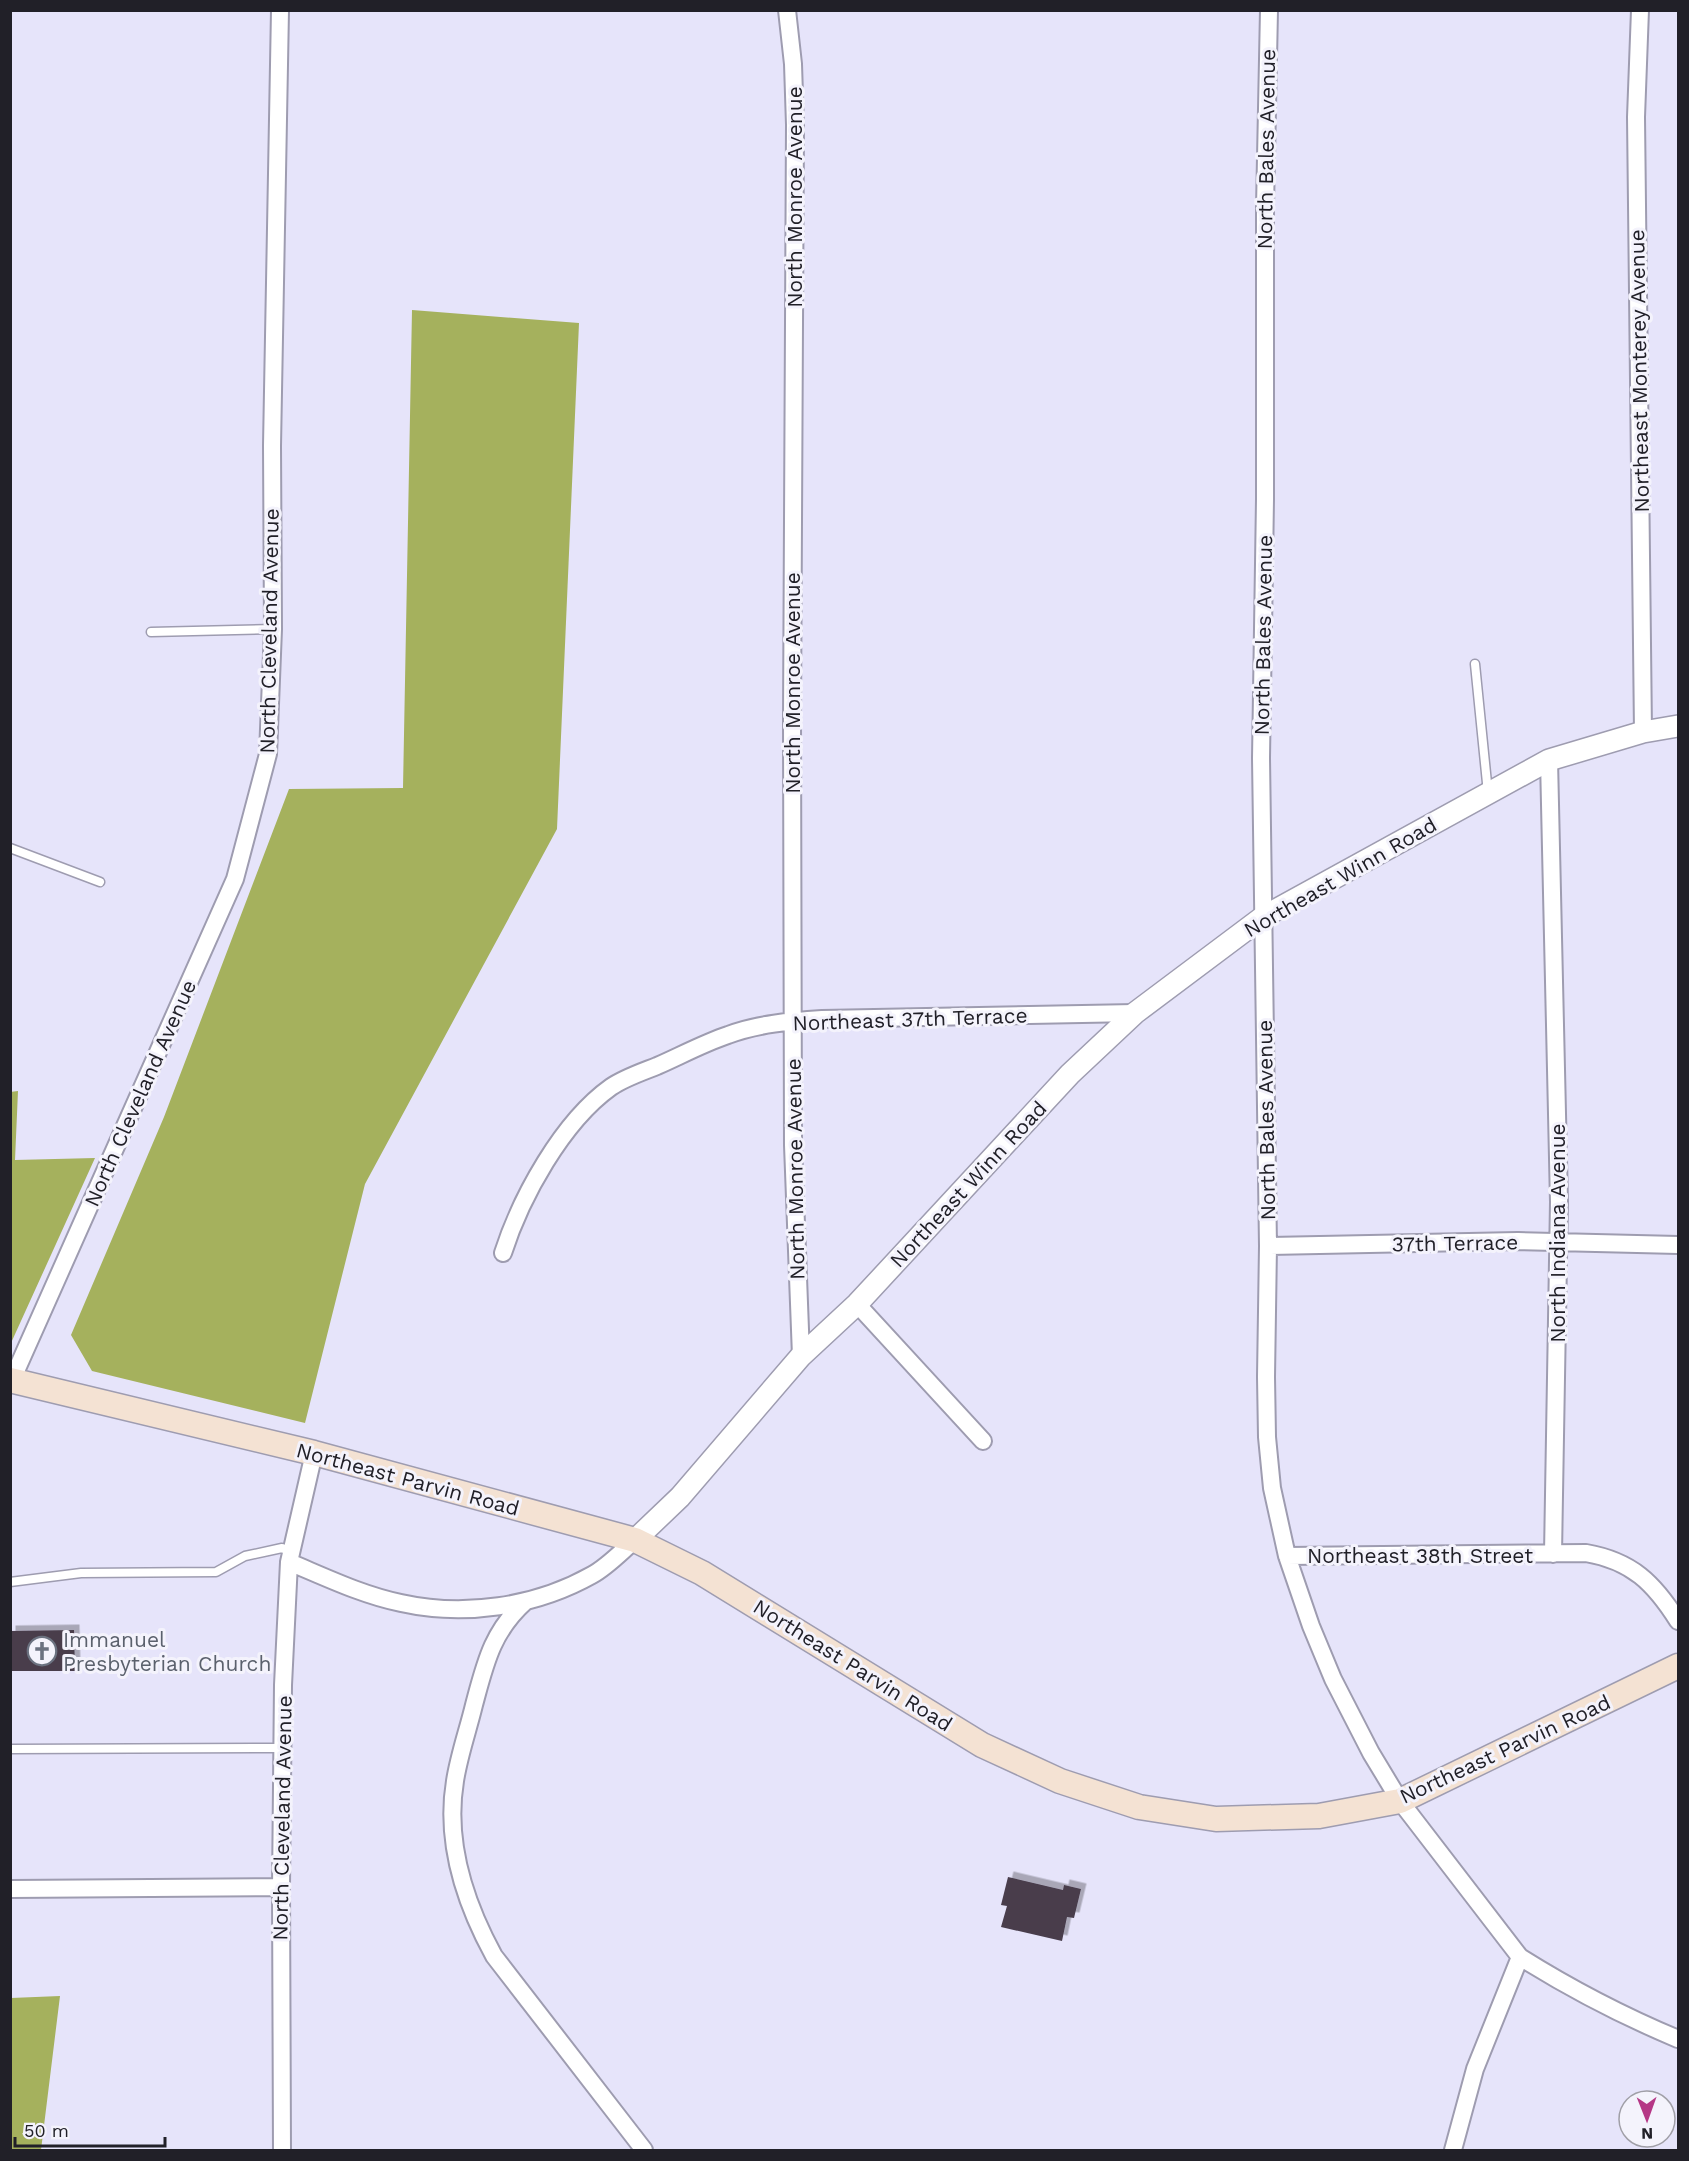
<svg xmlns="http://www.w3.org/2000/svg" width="1689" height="2161" viewBox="0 0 1689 2161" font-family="'Work Sans',sans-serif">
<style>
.forest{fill:#a5b15d}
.building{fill:#483d4c;filter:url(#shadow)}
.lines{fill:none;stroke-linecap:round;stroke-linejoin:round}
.service-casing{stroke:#9e9cb0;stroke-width:11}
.minor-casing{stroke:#9e9cb0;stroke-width:20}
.tertiary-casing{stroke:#9e9cb0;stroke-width:24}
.secondary-casing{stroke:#9e9cb0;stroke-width:27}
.service{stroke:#fff;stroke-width:8}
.minor{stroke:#fff;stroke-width:16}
.tertiary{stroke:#fff;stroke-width:21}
.secondary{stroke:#f4e2d3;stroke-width:24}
.labels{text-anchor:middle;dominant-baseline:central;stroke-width:6;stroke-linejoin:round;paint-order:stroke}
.street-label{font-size:21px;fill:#212028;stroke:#f4f3fc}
.worship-label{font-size:21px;fill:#5b616d;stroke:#f4f3fc;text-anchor:start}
</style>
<defs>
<filter id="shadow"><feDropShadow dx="5.5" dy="-5.5" stdDeviation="0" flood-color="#0004"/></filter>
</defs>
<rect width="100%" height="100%" fill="#e6e4fa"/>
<path class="forest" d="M412 310 579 323 557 829 365 1184 305 1423 92 1371 71 1335 164 1117 289 789 403 788Z
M18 1091 15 1160 95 1158 11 1343 10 1092Z
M60 1996 41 2150H11V1998Z"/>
<path class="building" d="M74 1630 75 1671H10V1631Z
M1008 1877 1063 1890 1064 1885 1081 1889 1074 1918 1067 1917 1062 1941 1001 1927 1007 1906 1001 1905Z"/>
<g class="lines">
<g class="service-casing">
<path id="service" d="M151 632 273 629
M1475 664 1488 793
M10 848 100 882
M10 1582 81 1573 216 1572 245 1556 282 1548 291 1552
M10 1749 283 1748"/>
</g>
<g class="minor-casing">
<path id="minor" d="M787 10 793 64 795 125 792 719 793 1145 801 1356
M1269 10 1265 207V499L1261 758 1268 1246 1266 1377 1267 1437 1272 1488 1287 1556 1311 1626 1333 1679 1371 1753 1400 1801 1520 1957 1475 2069 1453 2150
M1640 10 1636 117 1643 732
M1549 760 1559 1202 1553 1554
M1268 1246 1518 1241 1678 1245
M503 1253C521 1197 562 1122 611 1087 624 1078 642 1072 657 1066 680 1056 704 1043 728 1035 757 1024 791 1021 822 1019L1135 1013
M857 1304 983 1441
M12 1380 235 879 268 754 273 629 272 446 280 10
M1287 1556 1586 1553C1632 1561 1654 1583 1678 1621
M289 1562C325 1577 362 1595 401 1603 464 1617 535 1607 592 1575 607 1567 621 1552 635 1540
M526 1601C492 1631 485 1664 474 1705 468 1730 459 1755 455 1781 445 1841 465 1903 494 1956L644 2150
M10 1889 281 1887
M1520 1957C1571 1989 1623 2016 1678 2039
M282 2150 281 1887 283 1685 289 1562 314 1453"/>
</g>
<g class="tertiary-casing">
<path id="tertiary" d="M635 1540 680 1497 801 1356 857 1304 1070 1074 1135 1013 1263 917 1549 760 1643 732 1678 726"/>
</g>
<g class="secondary-casing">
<path id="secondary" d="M10 1380 314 1453 635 1540 702 1573 982 1745 1060 1781 1139 1807 1216 1819 1319 1816 1400 1801 1678 1666"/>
</g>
<use href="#service" class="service"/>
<use href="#minor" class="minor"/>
<use href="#tertiary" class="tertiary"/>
<use href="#secondary" class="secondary"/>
</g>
<defs>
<g id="church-ring" transform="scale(1.5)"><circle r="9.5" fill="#f4f3fc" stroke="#6b7280" stroke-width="1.5"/><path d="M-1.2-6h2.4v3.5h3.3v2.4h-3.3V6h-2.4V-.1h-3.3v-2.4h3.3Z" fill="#6b7280"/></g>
</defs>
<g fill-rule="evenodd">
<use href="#church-ring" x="42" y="1651"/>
</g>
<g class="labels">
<g class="street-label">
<text transform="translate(1266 149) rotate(-89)">North Bales Avenue</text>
<text transform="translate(794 197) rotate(-90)">North Monroe Avenue</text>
<text transform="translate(1639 371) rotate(-91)">Northeast Monterey Avenue</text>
<text transform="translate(269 631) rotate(-89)">North Cleveland Avenue</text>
<text transform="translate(1263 635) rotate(-89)">North Bales Avenue</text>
<text transform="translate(792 683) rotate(-90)">North Monroe Avenue</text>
<text transform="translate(1340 877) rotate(-30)">Northeast Winn Road</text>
<text transform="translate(910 1019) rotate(-2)">Northeast 37th Terrace</text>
<text transform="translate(140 1093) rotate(-66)">North Cleveland Avenue</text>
<text transform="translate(1266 1120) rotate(-91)">North Bales Avenue</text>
<text transform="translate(795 1169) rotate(-91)">North Monroe Avenue</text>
<text transform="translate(968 1184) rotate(-47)">Northeast Winn Road</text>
<text transform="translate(1557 1233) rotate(-90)">North Indiana Avenue</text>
<text transform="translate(1455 1243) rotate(-1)">37th Terrace</text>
<text transform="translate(408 1479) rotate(15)">Northeast Parvin Road</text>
<text x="1420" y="1555">Northeast 38th Street</text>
<text transform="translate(853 1665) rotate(32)">Northeast Parvin Road</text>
<text transform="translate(1505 1749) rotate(-25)">Northeast Parvin Road</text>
<text transform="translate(282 1818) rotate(-89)">North Cleveland Avenue</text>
</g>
<g class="worship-label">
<text x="63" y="1639">Immanuel<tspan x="63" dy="24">Presbyterian Church</tspan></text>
</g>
</g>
<rect width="1689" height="2161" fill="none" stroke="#212028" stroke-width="24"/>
<g transform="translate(1647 2119) rotate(179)"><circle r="28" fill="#f4f3fc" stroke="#a09fa7" stroke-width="1.5"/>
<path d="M0-4.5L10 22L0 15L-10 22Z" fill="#b53786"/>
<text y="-9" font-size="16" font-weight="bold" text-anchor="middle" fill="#212028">N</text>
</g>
<path d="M15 2137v9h150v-9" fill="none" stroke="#212028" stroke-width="3"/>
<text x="24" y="2137" font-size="18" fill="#212028" stroke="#f4f3fc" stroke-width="4.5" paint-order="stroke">50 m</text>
</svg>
